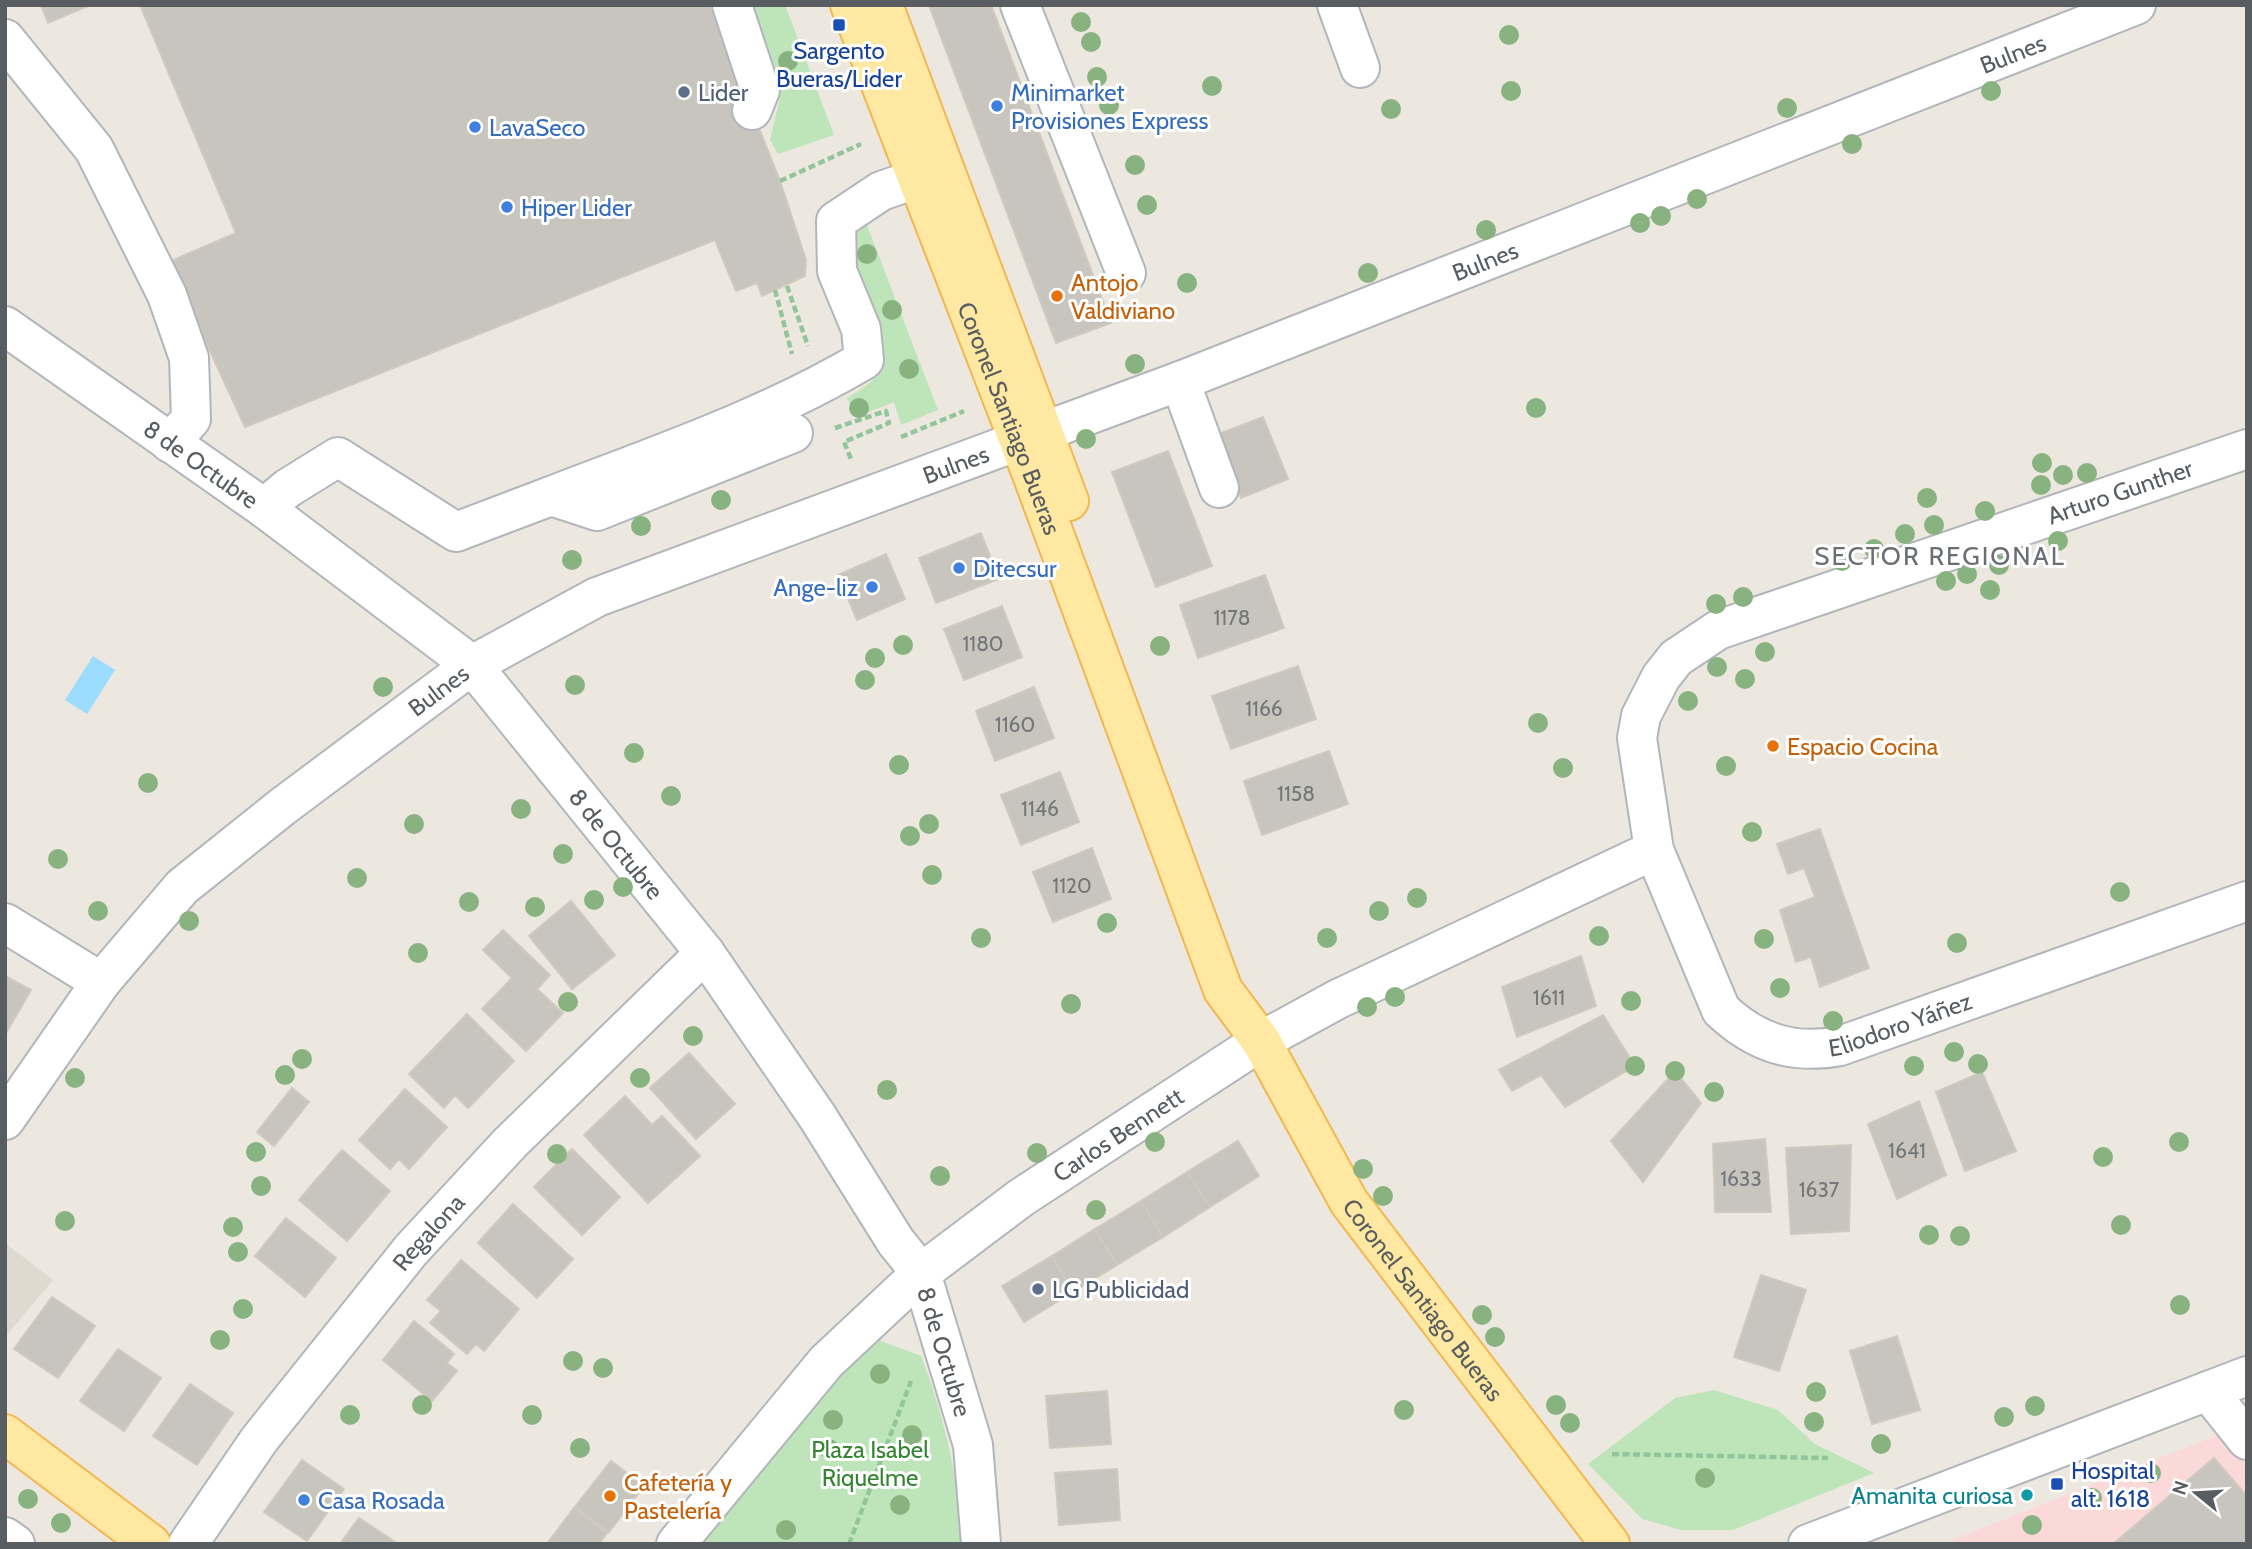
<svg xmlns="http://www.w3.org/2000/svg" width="2252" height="1549" viewBox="0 0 2252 1549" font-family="Cabin,sans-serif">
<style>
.education{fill:#dedad0}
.medical{fill:#fbd9d9}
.green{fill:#bee4ba}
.water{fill:#9cdcff}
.building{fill:#c8c5be;stroke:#d0c9be;stroke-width:2}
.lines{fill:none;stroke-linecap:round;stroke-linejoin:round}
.minor-casing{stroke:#b2b6bb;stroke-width:42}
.major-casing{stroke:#f3b751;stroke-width:42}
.path{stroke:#93c59d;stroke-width:4.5;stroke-dasharray:7 3.5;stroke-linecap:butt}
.minor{stroke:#fff;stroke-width:38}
.major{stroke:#ffe8a1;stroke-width:38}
.tree{fill:#88b280}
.transit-dot{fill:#1a4fb4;stroke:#fff;stroke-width:2.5}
.service-dot{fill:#5c6f8a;stroke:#fff;stroke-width:2.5}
.shop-dot{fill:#3f7fe0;stroke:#fff;stroke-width:2.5}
.food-dot{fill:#e8710a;stroke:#fff;stroke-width:2.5}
.culture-dot{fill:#0f9aa8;stroke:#fff;stroke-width:2.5}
.labels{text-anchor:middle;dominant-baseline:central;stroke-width:6;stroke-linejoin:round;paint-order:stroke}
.number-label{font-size:21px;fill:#747778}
.transit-label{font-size:24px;fill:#164399;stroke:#fff}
.street-label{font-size:24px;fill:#585d61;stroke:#fff}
.service-label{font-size:24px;fill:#4e5e75;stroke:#fff;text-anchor:start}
.shop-label{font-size:24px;fill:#366cbe;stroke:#fff;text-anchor:start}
.food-label{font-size:24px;fill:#c56008;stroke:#fff;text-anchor:start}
.park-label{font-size:24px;fill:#368533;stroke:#fff}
.culture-label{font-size:24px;fill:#0d838f;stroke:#fff;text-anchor:end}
.neighbourhood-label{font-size:26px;letter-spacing:2px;fill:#696f73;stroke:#fff}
</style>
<rect width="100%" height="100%" fill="#ece8df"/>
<path class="education" d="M5 1243 53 1280 5 1337Z"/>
<path class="medical" d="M2247 1424V1544H1942L2236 1428Z"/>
<path class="green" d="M745 5H785L834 135 778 154 770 140 780 98Z
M865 220 938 410 901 425 894 402 856 417 847 398C858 391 874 383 880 370 899 323 832 280 850 236 853 231 861 224 865 220Z
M870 1337 921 1356C945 1418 958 1478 963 1544H698Z
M1714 1390 1778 1410 1815 1444 1874 1473 1733 1530H1681L1642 1519 1588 1464 1675 1398Z"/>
<path class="water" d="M93 656 115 670 87 714 65 700Z"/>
<path class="building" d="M41 5H90L48 23Z
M140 5H710L780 181 806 260 805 276 762 296 757 283 736 291 715 240 245 427 169 262 236 233Z
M929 5H991L1111 323 1056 343Z
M1263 417 1288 479 1241 498 1216 435Z
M1168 451 1212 566 1156 587 1112 472Z
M981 533 999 579 936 603 919 558Z
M886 554 905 599 857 620 838 575Z
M1265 575 1284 628 1198 658 1180 605Z
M1002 606 1022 657 964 680 944 629Z
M1298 666 1316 719 1231 749 1212 696Z
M1034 687 1054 738 995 761 976 711Z
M1329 751 1348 804 1262 835 1244 781Z
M1060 772 1079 822 1021 845 1001 795Z
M1820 829 1869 968 1820 987 1811 957 1796 962 1780 910 1815 897 1804 868 1788 874 1777 844Z
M1092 848 1111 899 1053 922 1033 872Z
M571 901 615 955 572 989 529 936Z
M503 930 550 975 537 989 563 1013 526 1051 482 1009 512 978 483 950Z
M1581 956 1596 1006 1517 1037 1502 987Z
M5 976 31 990 5 1035Z
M467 1014 514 1061 468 1108 455 1095 444 1108 409 1074Z
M1603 1015 1635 1066 1565 1107 1541 1075 1512 1091 1499 1070Z
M689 1053 735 1104 696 1139 650 1088Z
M1675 1071 1701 1103 1643 1182 1611 1141Z
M1982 1072 2016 1151 1965 1171 1936 1092Z
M292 1088 309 1102 274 1146 257 1132Z
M405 1089 447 1127 409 1169 399 1159 390 1169 359 1140Z
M625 1096 652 1125 662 1116 700 1156 648 1203 584 1135Z
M1919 1101 1946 1175 1897 1199 1868 1124Z
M1765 1139 1771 1212H1715L1713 1144Z
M1238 1141 1259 1176 1210 1207 1187 1172Z
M1851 1145 1849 1231 1791 1234 1786 1148Z
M572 1149 620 1197 582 1235 534 1187Z
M342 1150 390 1191 347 1241 299 1200Z
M1187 1172 1210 1207 1163 1237 1141 1201Z
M1141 1201 1163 1237 1117 1265 1095 1229Z
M513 1204 573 1259 537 1298 478 1243Z
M286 1218 336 1258 305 1297 255 1256Z
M1095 1229 1117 1265 1073 1292 1052 1256Z
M1052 1256 1073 1292 1024 1322 1002 1286Z
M461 1260 519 1309 484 1351 476 1344 467 1354 430 1323 441 1311 427 1300Z
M1761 1275 1806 1290 1779 1371 1734 1357Z
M52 1297 95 1326 58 1378 14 1349Z
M414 1321 454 1354 447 1363 457 1371 432 1401 383 1360Z
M1897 1336 1920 1410 1872 1424 1850 1351Z
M118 1349 161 1378 124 1431 80 1401Z
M190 1384 233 1413 197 1465 153 1436Z
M1107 1391 1111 1444 1050 1448 1046 1396Z
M2214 1458 2247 1496V1544H2113Z
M302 1460 344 1489 307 1541 264 1512Z
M611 1461 644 1486 609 1532 575 1507Z
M1117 1469 1120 1520 1059 1525 1055 1473Z
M574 1508 607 1533 599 1544H547Z
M359 1518 398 1544H340Z"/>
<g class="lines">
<g class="minor-casing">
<g id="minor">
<path d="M732 5 760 90 752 110"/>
<path d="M1020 5 1126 273"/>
<path d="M1337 5 1360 68"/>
<path d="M5 39 94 149 167 295 189 358 191 419 170 443"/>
<path id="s1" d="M5 326 264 508 472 665 705 953 817 1116 896 1242 921 1273 973 1445 981 1544"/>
<path d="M1180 381 1219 488"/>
<path id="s2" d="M2247 449 1718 630 1676 658 1661 677 1641 716 1637 738 1654 850 1721 1010C1756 1043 1793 1055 1840 1046L2247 901"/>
<path d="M551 496C657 455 766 418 864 360L861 329 837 271 836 221 881 191 916 179"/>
<path d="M264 508 288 488 338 457 456 532 551 496 597 511 793 433"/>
<path d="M5 923 101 982"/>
<path id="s3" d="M5 1120 101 982 182 887 282 807 472 665 597 597 1180 381 2136 5"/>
<path d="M2208 1391 2247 1440"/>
<path d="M5 1537 15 1544"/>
<path id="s4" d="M188 1544 259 1440 411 1250 510 1143 705 953"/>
<path id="s5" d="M676 1544 826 1362 921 1273 1022 1197 1261 1041 1338 999 1654 850"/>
<path d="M1808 1544 2247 1376"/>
</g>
</g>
<g class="major-casing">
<g id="major">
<path id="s6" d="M850 5 1033 477 1223 990 1261 1041 1349 1202 1610 1544"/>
<path d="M883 5 1069 501"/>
<path d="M5 1434 151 1544"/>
</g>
</g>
<path class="path" d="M780 181 861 144
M787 286 808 346
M775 290 792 354
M835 428 886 411 889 423 844 442 851 459
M901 437 964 411
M1612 1454 1828 1458
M849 1544 911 1381"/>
<use href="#minor" class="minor"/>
<use href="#major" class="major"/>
</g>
<g class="tree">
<circle cx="1081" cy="22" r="10"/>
<circle cx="1509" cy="35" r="10"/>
<circle cx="1091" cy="42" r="10"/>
<circle cx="788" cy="61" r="10"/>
<circle cx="1097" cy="77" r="10"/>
<circle cx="1212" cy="86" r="10"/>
<circle cx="1511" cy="91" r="10"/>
<circle cx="1991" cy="91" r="10"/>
<circle cx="1109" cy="105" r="10"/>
<circle cx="1787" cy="108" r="10"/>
<circle cx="1391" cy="109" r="10"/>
<circle cx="1852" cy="144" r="10"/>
<circle cx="1135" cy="165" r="10"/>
<circle cx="1697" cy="199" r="10"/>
<circle cx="1147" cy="205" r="10"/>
<circle cx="1661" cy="216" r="10"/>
<circle cx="1640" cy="223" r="10"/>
<circle cx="1486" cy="230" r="10"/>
<circle cx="867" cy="254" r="10"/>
<circle cx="1368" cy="273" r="10"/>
<circle cx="1187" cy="283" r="10"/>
<circle cx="892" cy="310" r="10"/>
<circle cx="1135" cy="364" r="10"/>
<circle cx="909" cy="369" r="10"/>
<circle cx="859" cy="408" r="10"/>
<circle cx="1536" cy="408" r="10"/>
<circle cx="1086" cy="439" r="10"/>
<circle cx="2042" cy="463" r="10"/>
<circle cx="2087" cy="473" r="10"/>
<circle cx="2063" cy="475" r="10"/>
<circle cx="2041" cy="485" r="10"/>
<circle cx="1927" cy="498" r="10"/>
<circle cx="721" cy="500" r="10"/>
<circle cx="1985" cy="511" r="10"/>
<circle cx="1934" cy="525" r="10"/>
<circle cx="641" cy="526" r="10"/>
<circle cx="1905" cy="534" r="10"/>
<circle cx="2058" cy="541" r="10"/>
<circle cx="1874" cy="549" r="10"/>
<circle cx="572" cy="560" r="10"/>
<circle cx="1842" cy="561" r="10"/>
<circle cx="1999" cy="565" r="10"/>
<circle cx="1967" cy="574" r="10"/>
<circle cx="1946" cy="581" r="10"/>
<circle cx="1990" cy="590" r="10"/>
<circle cx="1743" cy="597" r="10"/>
<circle cx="1716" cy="604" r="10"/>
<circle cx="903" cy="645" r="10"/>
<circle cx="1160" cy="646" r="10"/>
<circle cx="1765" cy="652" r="10"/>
<circle cx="875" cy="658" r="10"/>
<circle cx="1717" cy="667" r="10"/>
<circle cx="1745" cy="679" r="10"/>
<circle cx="865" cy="680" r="10"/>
<circle cx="575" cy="685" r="10"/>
<circle cx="383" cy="687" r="10"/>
<circle cx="1688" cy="701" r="10"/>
<circle cx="1538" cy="723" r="10"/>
<circle cx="634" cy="753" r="10"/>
<circle cx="899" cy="765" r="10"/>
<circle cx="1726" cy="766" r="10"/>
<circle cx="1563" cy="768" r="10"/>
<circle cx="148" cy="783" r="10"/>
<circle cx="671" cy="796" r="10"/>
<circle cx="521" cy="809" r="10"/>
<circle cx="414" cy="824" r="10"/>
<circle cx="929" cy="824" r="10"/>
<circle cx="1752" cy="832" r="10"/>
<circle cx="910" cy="836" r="10"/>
<circle cx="563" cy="854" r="10"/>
<circle cx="58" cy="859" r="10"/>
<circle cx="932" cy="875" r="10"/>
<circle cx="357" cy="878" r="10"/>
<circle cx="623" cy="887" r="10"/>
<circle cx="2120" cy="892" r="10"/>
<circle cx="1417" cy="898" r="10"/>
<circle cx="594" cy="900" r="10"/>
<circle cx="469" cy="902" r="10"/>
<circle cx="535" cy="907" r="10"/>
<circle cx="98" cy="911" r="10"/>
<circle cx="1379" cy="911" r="10"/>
<circle cx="189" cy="921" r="10"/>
<circle cx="1107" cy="923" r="10"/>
<circle cx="1599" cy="936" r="10"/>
<circle cx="981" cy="938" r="10"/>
<circle cx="1327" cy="938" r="10"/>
<circle cx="1764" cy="939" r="10"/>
<circle cx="1957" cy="943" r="10"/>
<circle cx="418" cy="953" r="10"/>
<circle cx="1780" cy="988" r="10"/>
<circle cx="1395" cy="997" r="10"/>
<circle cx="1631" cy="1001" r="10"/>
<circle cx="568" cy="1002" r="10"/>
<circle cx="1071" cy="1004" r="10"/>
<circle cx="1367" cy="1007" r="10"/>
<circle cx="1833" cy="1021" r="10"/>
<circle cx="693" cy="1036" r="10"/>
<circle cx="1954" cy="1052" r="10"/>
<circle cx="302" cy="1059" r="10"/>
<circle cx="1978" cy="1064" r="10"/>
<circle cx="1635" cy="1066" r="10"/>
<circle cx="1914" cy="1066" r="10"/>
<circle cx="1675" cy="1071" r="10"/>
<circle cx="285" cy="1075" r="10"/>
<circle cx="75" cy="1078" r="10"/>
<circle cx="640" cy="1078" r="10"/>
<circle cx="887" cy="1090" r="10"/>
<circle cx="1714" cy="1092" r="10"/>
<circle cx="1155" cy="1142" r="10"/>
<circle cx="2179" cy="1142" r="10"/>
<circle cx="256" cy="1152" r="10"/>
<circle cx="1037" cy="1153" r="10"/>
<circle cx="557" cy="1154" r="10"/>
<circle cx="2103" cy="1157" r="10"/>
<circle cx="1363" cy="1169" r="10"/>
<circle cx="940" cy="1176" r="10"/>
<circle cx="261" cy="1186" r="10"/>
<circle cx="1383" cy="1196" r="10"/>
<circle cx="1096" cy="1210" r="10"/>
<circle cx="65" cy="1221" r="10"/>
<circle cx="2121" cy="1225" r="10"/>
<circle cx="233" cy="1227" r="10"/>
<circle cx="1929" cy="1235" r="10"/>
<circle cx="1960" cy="1236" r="10"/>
<circle cx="238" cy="1252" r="10"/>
<circle cx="2180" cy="1305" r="10"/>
<circle cx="243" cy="1309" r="10"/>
<circle cx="1482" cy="1315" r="10"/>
<circle cx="1495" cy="1337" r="10"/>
<circle cx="220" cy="1340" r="10"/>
<circle cx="573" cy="1361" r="10"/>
<circle cx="603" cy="1368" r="10"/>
<circle cx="880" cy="1374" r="10"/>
<circle cx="1816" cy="1392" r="10"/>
<circle cx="422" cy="1405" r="10"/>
<circle cx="1556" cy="1405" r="10"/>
<circle cx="2035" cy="1406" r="10"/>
<circle cx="1404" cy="1410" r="10"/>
<circle cx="350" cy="1415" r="10"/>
<circle cx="532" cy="1415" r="10"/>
<circle cx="2004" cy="1417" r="10"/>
<circle cx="833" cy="1420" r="10"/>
<circle cx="1814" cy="1422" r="10"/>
<circle cx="1570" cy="1423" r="10"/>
<circle cx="912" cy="1435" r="10"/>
<circle cx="1881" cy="1444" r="10"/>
<circle cx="580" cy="1448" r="10"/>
<circle cx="829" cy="1449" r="10"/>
<circle cx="2151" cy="1473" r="10"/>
<circle cx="1705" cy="1478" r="10"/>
<circle cx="2092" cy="1498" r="10"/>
<circle cx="28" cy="1499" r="10"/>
<circle cx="900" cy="1505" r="10"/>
<circle cx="61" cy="1523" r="10"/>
<circle cx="2032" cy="1525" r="10"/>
<circle cx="786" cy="1530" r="10"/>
</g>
<g class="transit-dot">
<rect x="832" y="18" width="14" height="14" rx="3.5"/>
<rect x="2050" y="1477" width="14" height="14" rx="3.5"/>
</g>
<g class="service-dot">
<circle cx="684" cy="92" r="7"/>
<circle cx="1038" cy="1289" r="7"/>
</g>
<g class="shop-dot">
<circle cx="997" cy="106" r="7"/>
<circle cx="475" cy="127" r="7"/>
<circle cx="507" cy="207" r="7"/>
<circle cx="959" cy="568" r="7"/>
<circle cx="872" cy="587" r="7"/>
<circle cx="304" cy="1500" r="7"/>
</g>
<g class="food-dot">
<circle cx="1057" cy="296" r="7"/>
<circle cx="1773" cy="746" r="7"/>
<circle cx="610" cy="1496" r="7"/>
</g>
<circle class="culture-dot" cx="2027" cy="1495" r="7"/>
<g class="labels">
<g class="number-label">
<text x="1232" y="617">1178</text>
<text x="983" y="643">1180</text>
<text x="1264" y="708">1166</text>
<text x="1015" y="724">1160</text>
<text x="1296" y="793">1158</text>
<text x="1040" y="808">1146</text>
<text x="1072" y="885">1120</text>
<text x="1549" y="997">1611</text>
<text x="1907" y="1150">1641</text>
<text x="1741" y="1178">1633</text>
<text x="1819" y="1189">1637</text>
</g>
<g class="transit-label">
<text x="839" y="50">Sargento<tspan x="839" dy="28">Bueras/Lider</tspan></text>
<text x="2071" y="1470" text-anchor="start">Hospital<tspan x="2071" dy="28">alt. 1618</tspan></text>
</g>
<g class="street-label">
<text stroke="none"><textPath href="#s3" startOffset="2317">Bulnes</textPath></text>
<text stroke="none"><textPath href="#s3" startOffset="1750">Bulnes</textPath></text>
<text stroke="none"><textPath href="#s6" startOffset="443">Coronel Santiago Bueras</textPath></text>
<text stroke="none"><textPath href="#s3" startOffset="1183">Bulnes</textPath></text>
<text stroke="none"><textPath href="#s1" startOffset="240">8 de Octubre</textPath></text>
<text transform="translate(2120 492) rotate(-19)">Arturo Gunther</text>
<text stroke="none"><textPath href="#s3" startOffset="616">Bulnes</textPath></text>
<text stroke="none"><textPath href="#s1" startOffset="807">8 de Octubre</textPath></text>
<text stroke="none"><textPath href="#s2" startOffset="1180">Eliodoro Yáñez</textPath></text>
<text stroke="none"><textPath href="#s5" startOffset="607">Carlos Bennett</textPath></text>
<text stroke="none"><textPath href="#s4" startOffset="394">Regalona</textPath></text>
<text stroke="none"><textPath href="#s6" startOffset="1423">Coronel Santiago Bueras</textPath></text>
<text stroke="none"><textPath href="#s1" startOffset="1416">8 de Octubre</textPath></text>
</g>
<g class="service-label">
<text x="698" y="92">Lider</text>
<text x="1052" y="1289">LG Publicidad</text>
</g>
<g class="shop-label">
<text x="1011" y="92">Minimarket<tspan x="1011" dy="28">Provisiones Express</tspan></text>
<text x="489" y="127">LavaSeco</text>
<text x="521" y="207">Hiper Lider</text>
<text x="973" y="568">Ditecsur</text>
<text x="858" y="587" text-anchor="end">Ange-liz</text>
<text x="318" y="1500">Casa Rosada</text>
</g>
<g class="food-label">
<text x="1071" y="282">Antojo<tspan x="1071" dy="28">Valdiviano</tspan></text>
<text x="1787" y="746">Espacio Cocina</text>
<text x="624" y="1482">Cafetería y<tspan x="624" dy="28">Pastelería</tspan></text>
</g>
<g class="park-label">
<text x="870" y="1449">Plaza Isabel<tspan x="870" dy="28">Riquelme</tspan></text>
</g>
<g class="culture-label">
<text x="2013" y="1495">Amanita curiosa</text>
</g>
<g class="neighbourhood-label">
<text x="1940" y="556">SECTOR REGIONAL</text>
</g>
</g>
<rect width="2252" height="1549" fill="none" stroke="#585d61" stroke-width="14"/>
<g transform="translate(2196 1493) rotate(288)" stroke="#ffffff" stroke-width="5" paint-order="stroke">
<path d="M0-5L12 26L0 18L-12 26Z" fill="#585d61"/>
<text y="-10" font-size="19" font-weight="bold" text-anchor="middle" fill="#585d61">N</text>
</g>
</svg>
